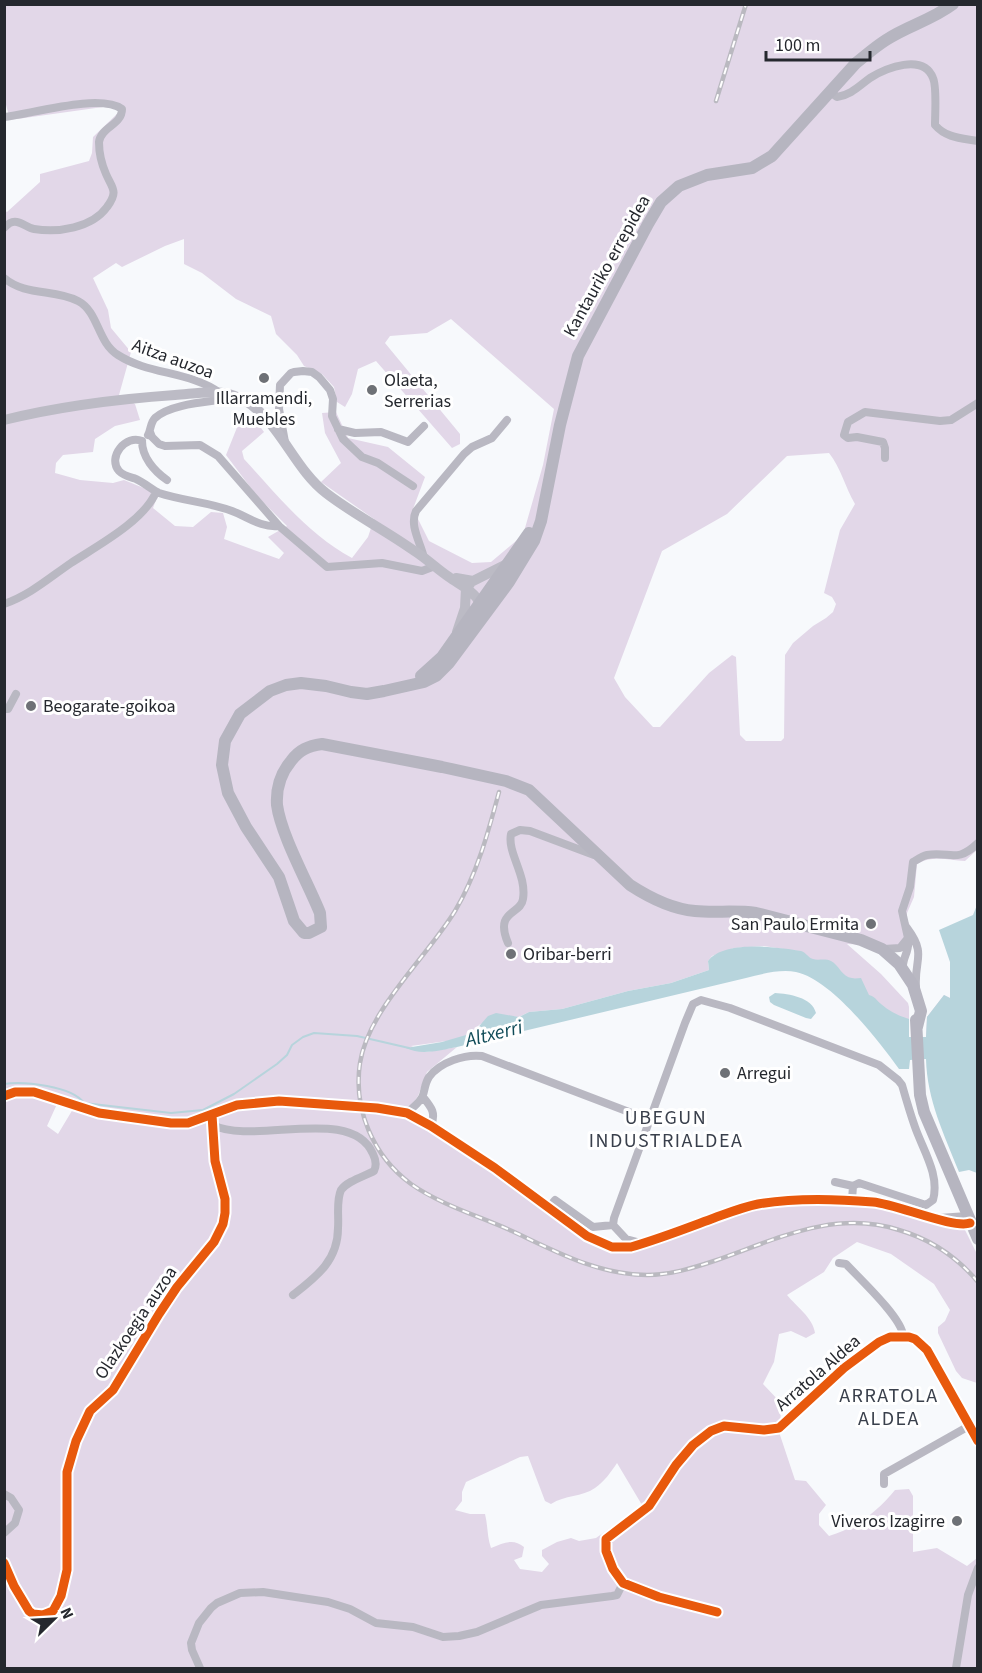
<svg xmlns="http://www.w3.org/2000/svg" width="982" height="1673" viewBox="0 0 982 1673" font-family="'Source Sans 3',sans-serif">
<style>
.green{fill:#e2d7e8;fill-rule:evenodd}
.water{fill:#b7d4dc}
.lines{fill:none;stroke-linecap:round;stroke-linejoin:round}
.stream{stroke:#b7d4dc;stroke-width:2}
.minor{stroke:#b9b8c2;stroke-width:8}
.major{stroke:#bcbbc5;stroke-width:10}
.highway{stroke:#b6b5c0;stroke-width:12}
.rail-casing{stroke:#bab9c0;stroke-width:4.5}
.rail{stroke:#fff;stroke-width:2;stroke-dasharray:7;stroke-linecap:butt}
.cycleway-casing{stroke:#fff;stroke-width:13}
.cycleway{stroke:#e8590c;stroke-width:9}
.poi-dot{fill:#6e7176;stroke:#fff;stroke-width:2}
.labels{text-anchor:middle;dominant-baseline:central;stroke-width:6;stroke-linejoin:round;paint-order:stroke}
.street-label{font-size:18px;fill:#25282e;stroke:#fff}
.poi-label{font-size:18px;fill:#25282e;stroke:#fff;text-anchor:start}
.water-label{font-size:20px;font-style:italic;fill:#104b58;stroke:#fff}
.neighbourhood-label{font-size:20px;letter-spacing:1.5px;fill:#3a404c;stroke:#fff}
</style>
<rect width="100%" height="100%" fill="#f7f9fc"/>
<path class="green" d="M4 5H977V850L965 861C949 860 932 855 917 864L914 897 907 913V920L910 925 904 941 899 946 847 944 881 974 908 1003 909 1007V1037H926L927 1017 944 995 950 998V962L965 1033 909 1041 796 951 764 946 734 948 712 956 708 961 709 970 671 983 628 991 562 1009 529 1012 519 1017 499 1015 479 1025 474 1032 454 1040 411 1046 426 1052 457 1047 427 1072 418 1096 413 1103 414 1110 420 1116 586 1231 612 1244 628 1243 764 1200 859 1197 892 1202 944 1225 964 1228 977 1254V1383L962 1378 956 1371 938 1333V1327L945 1321 950 1310 934 1284 891 1254 857 1242 833 1258 824 1272 787 1295C796 1306 813 1318 815 1333L806 1338 791 1331 779 1334 774 1362 763 1384 781 1403 780 1435 795 1480 806 1481 826 1505 819 1514V1525L829 1536C856 1528 877 1512 895 1490L909 1489 913 1496V1552L937 1548 967 1566 977 1558V1668H5V211L7 212 40 182V174L89 161 92 153 93 137 119 112 116 108 103 107 10 120 5 101ZM184 239V264L202 273 236 299 271 316 276 334 297 355 304 366 322 374 334 387 337 402 345 407 352 394 358 369 376 361 452 448 460 444V434L385 343 390 336 427 333 451 319 554 409 543 465 523 535 491 562 472 563 429 541 413 509 425 477 388 447 348 438 336 412 322 413 325 433 341 463 321 482 374 519 368 537 352 558C309 535 277 495 244 459L242 451 264 432 253 417 242 415 226 455 257 496 287 526 268 537 284 553 279 559 224 539 227 527 223 513 211 512 193 527 175 526 153 508 156 500 151 491 124 480 113 483 80 480 55 473 56 463 63 455 93 452 95 439 115 426 140 420 135 404 119 395 131 352 111 328 108 310 93 278 116 263 122 267 165 246ZM829 453C841 468 845 487 855 504L840 530 824 593 832 597 836 604 833 612 826 618 813 626 793 643 785 655 784 738 781 741H746L740 735 736 657 732 655 709 673 660 727H653L625 697 614 678 662 551 727 514 787 456ZM57 1104 73 1109 58 1134 47 1126ZM528 1456 545 1501 551 1504C565 1495 582 1497 595 1488 604 1482 611 1472 617 1463L642 1505 596 1538 579 1541 571 1538 557 1542 542 1550V1556L549 1564 542 1572 520 1569 514 1560 522 1557 524 1547C513 1538 504 1543 491 1548 487 1537 488 1526 485 1514H470L455 1510 462 1501V1492L466 1482 520 1457Z"/>
<path class="water" d="M977 905V1173L969 1170 959 1172C944 1134 927 1100 926 1059L910 1060 909 1069H899C879 1041 831 979 796 972 780 969 762 974 746 978L457 1047C441 1050 421 1056 406 1048L442 1042 466 1035 474 1032 488 1016 496 1013 519 1017 529 1012 562 1009 628 991 671 983 709 970 708 961C724 940 778 947 801 951 807 953 807 957 813 959 818 961 825 958 831 961 839 965 842 977 852 978 855 979 858 978 861 978L869 995C876 997 876 1000 881 1004 889 1011 899 1016 909 1019V1037H926L927 1017 944 995 950 998V962L939 930 973 915Z
M775 993C789 994 812 997 816 1013L811 1019 806 1018 774 1005 770 1002 769 997Z"/>
<g class="lines">
<path class="stream" d="M4 1084C24 1081 72 1086 84 1103L171 1113 203 1110 234 1094 277 1064 287 1055 292 1045 303 1037 314 1033 357 1036 409 1048"/>
<path class="minor" d="M830 92 837 97C851 95 859 86 870 78 886 68 923 53 933 78 937 87 935 113 935 125 946 138 961 138 978 141
M4 117C31 114 100 93 122 109 122 125 101 127 99 142 99 152 102 165 106 174 112 188 119 191 107 207 92 228 58 233 34 229 28 228 23 223 17 222 11 221 8 224 4 228
M4 278C25 296 55 289 78 301 99 312 97 342 118 355 149 375 190 371 220 393
M338 429 355 433 381 432 408 442 424 426
M150 432 152 437 159 444 165 446 200 445 218 456 279 526 327 567 382 563 422 571 435 566
M148 435C151 430 150 423 155 418 172 402 216 402 238 397
M142 441C126 434 107 457 119 471 124 476 130 477 136 479 143 482 154 491 159 493 183 501 209 502 232 511 248 517 261 528 279 526
M142 441C142 457 154 471 167 480
M285 442 279 409 280 385 291 373 294 372 303 371 312 372 319 377 330 390 333 399 332 416 343 439 362 457 378 463 413 486
M885 458V448L883 442 857 437 848 438 844 435 848 422 865 412 940 421 951 420 978 403
M424 558C421 543 409 526 416 511L464 454 472 447 492 438 507 420
M4 604C30 595 49 578 71 563 97 546 144 521 156 492
M4 709H8L16 694
M907 928C927 955 914 959 916 987
M508 943C494 910 521 915 523 899 527 875 507 853 511 834L520 830 530 831 594 855
M884 949 900 948 908 938 902 911 910 887 913 862C918 859 922 856 927 855 951 851 956 864 978 843
M903 968C902 958 910 951 908 940
M4 1096 15 1092H34L99 1113 171 1123H188L237 1105 279 1101 377 1108 407 1113 431 1126 495 1168 587 1236 612 1247H631C659 1239 687 1228 714 1218 728 1213 743 1207 758 1204 792 1198 838 1199 873 1202 897 1204 953 1229 970 1223
M423 1097C432 1108 436 1113 431 1126
M407 1113C412 1108 421 1102 423 1095 425 1089 425 1083 429 1077 440 1062 465 1054 482 1056L650 1120
M213 1125C253 1146 352 1104 373 1154 376 1160 377 1165 374 1171 365 1176 347 1181 341 1190 336 1201 339 1216 338 1228 338 1261 316 1277 293 1295
M835 1182 853 1186
M549 1207 555 1200 593 1227 613 1225
M939 1218 967 1216
M641 1243 626 1239 613 1225 614 1218 685 1023 693 1004 701 1000 730 1008 879 1065 898 1080 902 1085C906 1099 910 1113 915 1127 923 1150 940 1175 933 1200L926 1205 859 1183 853 1186 852 1200
M839 1263 846 1264C859 1278 903 1319 903 1336
M884 1484V1474L969 1426
M4 1494 11 1498 19 1510 15 1523 4 1533
M4 1563 14 1586 29 1611 33 1614 43 1615 53 1611 61 1596 67 1570V1472L76 1441 90 1411 113 1390 159 1314 177 1287 214 1242 223 1224 225 1213V1199L215 1161 212 1115
M717 1612 659 1597 623 1583 613 1569 606 1551V1539L649 1506 676 1465 693 1445 711 1431 724 1426 764 1430 779 1428 844 1368 879 1342 890 1337H909L915 1339 927 1350 978 1441
M200 1668 192 1650 191 1643 199 1623 211 1608 217 1603 240 1593 263 1592 328 1602 350 1609 376 1623 413 1627 443 1637 459 1636 477 1632 541 1605 612 1596 617 1595 623 1583
M956 1668 968 1595 978 1568"/>
<path class="major" d="M4 420C61 406 118 399 175 395 192 394 212 390 229 394 275 406 290 466 326 493 353 514 385 530 413 550 426 558 437 569 449 577 460 585 474 591 480 603
M456 578 473 581 505 565
M457 632 465 608 466 588 470 584"/>
<path class="highway" d="M421 676 442 657 529 533
M916 1020 920 1095 924 1112 978 1239
M917 1027 921 1011 913 985 899 964 882 949 861 940 756 913C735 910 715 913 695 911 671 909 650 898 630 885L529 790 506 781 442 767 322 744C308 746 299 750 291 761 281 773 276 789 277 805 281 835 308 883 320 913L321 927 309 933H304L294 921 279 877 246 827 228 793 222 765 225 741 240 714 270 691 286 685 301 683 326 686 351 692 367 694 384 691 424 682 436 676 449 663 509 582 534 541 541 521 560 425 578 356 648 224 661 202 679 186 707 175 752 168 772 156 856 63C866 55 875 47 886 40 907 26 932 20 953 4"/>
<g class="rail-casing">
<path id="rail" d="M716 101 746 4
M499 792C488 833 477 874 455 911 427 957 368 1010 360 1063 353 1109 373 1156 411 1184 441 1205 479 1216 512 1231 555 1251 598 1275 647 1275 670 1275 693 1268 714 1261 775 1240 834 1209 899 1230 930 1239 957 1257 978 1282"/>
</g>
<use href="#rail" class="rail"/>
<g class="cycleway-casing">
<path id="cycleway" d="M4 1096 15 1092H34L99 1113 171 1123H188L237 1105 279 1101 377 1108 407 1113 431 1126 495 1168 587 1236 612 1247H631C659 1239 687 1228 714 1218 728 1213 743 1207 758 1204 792 1198 838 1199 873 1202 897 1204 953 1229 970 1223
M4 1563 14 1586 29 1611 33 1614 43 1615 53 1611 61 1596 67 1570V1472L76 1441 90 1411 113 1390 159 1314 177 1287 214 1242 223 1224 225 1213V1199L215 1161 212 1115
M717 1612 659 1597 623 1583 613 1569 606 1551V1539L649 1506 676 1465 693 1445 711 1431 724 1426 764 1430 779 1428 844 1368 879 1342 890 1337H909L915 1339 927 1350 978 1441"/>
</g>
<use href="#cycleway" class="cycleway"/>
</g>
<g class="poi-dot">
<circle cx="264" cy="378" r="6"/>
<circle cx="372" cy="390" r="6"/>
<circle cx="31" cy="706" r="6"/>
<circle cx="871" cy="924" r="6"/>
<circle cx="511" cy="954" r="6"/>
<circle cx="725" cy="1073" r="6"/>
<circle cx="957" cy="1521" r="6"/>
</g>
<g class="labels">
<g class="street-label">
<text transform="translate(607 266) rotate(-61)">Kantauriko errepidea</text>
<text transform="translate(173 359) rotate(20)">Aitza auzoa</text>
<text transform="translate(136 1323) rotate(-56)">Olazkoegia auzoa</text>
<text transform="translate(818 1373) rotate(-41)">Arratola Aldea</text>
</g>
<g class="poi-label">
<text x="384" y="380">Olaeta,<tspan x="384" dy="21">Serrerias</tspan></text>
<text x="264" y="398" text-anchor="middle">Illarramendi,<tspan x="264" dy="21">Muebles</tspan></text>
<text x="43" y="706">Beogarate-goikoa</text>
<text x="859" y="924" text-anchor="end">San Paulo Ermita</text>
<text x="523" y="954">Oribar-berri</text>
<text x="737" y="1073">Arregui</text>
<text x="945" y="1521" text-anchor="end">Viveros Izagirre</text>
</g>
<g class="water-label">
<text transform="translate(494 1034) rotate(-14)">Altxerri</text>
</g>
<g class="neighbourhood-label">
<text x="666" y="1118">UBEGUN<tspan x="666" dy="23">INDUSTRIALDEA</tspan></text>
<text x="889" y="1396">ARRATOLA<tspan x="889" dy="23">ALDEA</tspan></text>
</g>
</g>
<rect width="982" height="1673" fill="none" stroke="#25282e" stroke-width="12"/>
<g transform="translate(54 1619) rotate(66)" stroke="#ffffff" stroke-width="4.5" paint-order="stroke">
<path d="M0-4.5L10 22L0 15L-10 22Z" fill="#25282e"/>
<text y="-9" font-size="16" font-weight="bold" text-anchor="middle" fill="#25282e">N</text>
</g>
<path d="M766 51v9h104v-9" fill="none" stroke="#25282e" stroke-width="3"/>
<text x="775" y="51" font-size="18" fill="#25282e" stroke="#ffffff" stroke-width="4.5" paint-order="stroke">100 m</text>
</svg>
